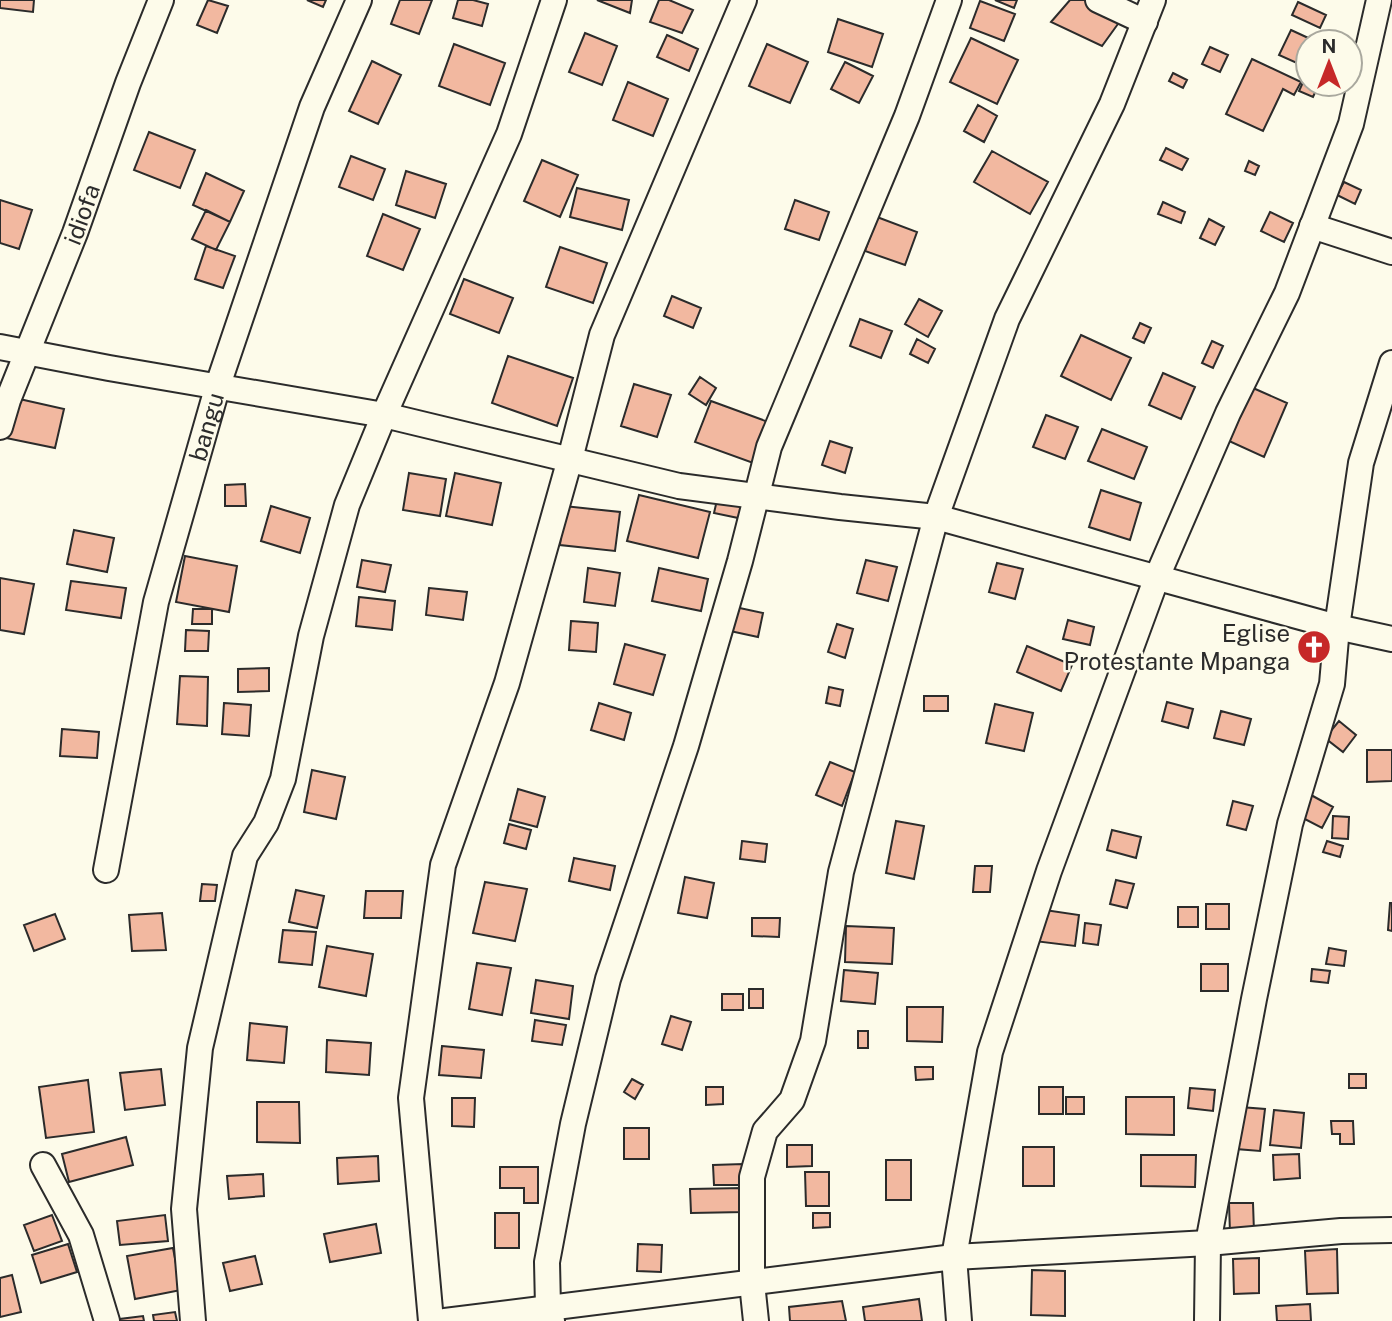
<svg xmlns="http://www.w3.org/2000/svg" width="1392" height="1321" viewBox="0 0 1392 1321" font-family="'Public Sans',sans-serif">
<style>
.building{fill:#f2b8a0;stroke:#2b2b2b;stroke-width:2}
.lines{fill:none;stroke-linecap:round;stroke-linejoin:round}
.street-casing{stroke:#2b2b2b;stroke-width:28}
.street{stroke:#fdfbea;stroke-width:24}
.labels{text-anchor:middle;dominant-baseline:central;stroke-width:5;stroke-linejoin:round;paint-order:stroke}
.street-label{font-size:24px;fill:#2b2b2b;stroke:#fdfbea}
.poi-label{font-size:24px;fill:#2b2b2b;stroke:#fdfbea;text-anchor:end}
</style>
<rect width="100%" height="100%" fill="#fdfbea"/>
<path class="building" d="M0 0H34L33 12 0 8Z
M208 0 228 6 217 33 197 25Z
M307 0H326L323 7Z
M400 0H432L419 34 391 24Z
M458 0H473L488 4 482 26 453 18Z
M597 0H632L630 13Z
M659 0H669L693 10 682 33 650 22Z
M995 0H1017L1014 8Z
M1070 0H1088L1123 17 1102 46 1051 22Z
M980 1 1015 14 1004 41 970 28Z
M1298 2 1326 15 1320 28 1292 15Z
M838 19 883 34 872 67 828 52Z
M1291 30 1317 42H1308V68L1279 55Z
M585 33 617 46 602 85 569 72Z
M667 35 698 49 689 71 657 57Z
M971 38 1018 60 997 104 950 82Z
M454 44 505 63 490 105 439 86Z
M767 44 808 62 790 103 749 86Z
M1210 47 1228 55 1220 72 1202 64Z
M1252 59 1301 82 1294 95 1283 89 1263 131 1226 114Z
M372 61 401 75 378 124 349 111Z
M845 62 873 76 859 103 831 89Z
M1173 73 1187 80 1183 88 1169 81Z
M1305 78 1308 79V84H1319L1313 97 1299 91Z
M628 82 668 99 653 136 613 120Z
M978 105 997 116 984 142 964 131Z
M149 132 195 150 180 188 134 170Z
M1166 148 1188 159 1182 170 1160 160Z
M992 151 1048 182 1030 214 974 182Z
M351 156 385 169 373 200 339 187Z
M542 160 578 175 560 217 524 201Z
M1249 161 1259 166 1255 175 1245 171Z
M406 171 446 184 435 218 396 205Z
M206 173 244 191 230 222 193 205Z
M1344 182 1361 190 1355 204 1337 195Z
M577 188 629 200 622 230 570 217Z
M0 200 32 210 19 249 0 243Z
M795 200 829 212 819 240 785 229Z
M1163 202 1185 212 1181 223 1158 214Z
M206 210 230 222 216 250 192 239Z
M1270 212 1293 223 1284 242 1261 231Z
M383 214 420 229 403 270 367 256Z
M877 217 917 232 905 265 865 251Z
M1209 219 1224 227 1215 245 1200 238Z
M206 246 235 256 223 288 195 279Z
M560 247 607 263 593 303 546 287Z
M464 279 513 298 499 333 450 314Z
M672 296 701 308 693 328 664 316Z
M919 299 942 311 928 337 905 324Z
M860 319 892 331 881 358 850 346Z
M1140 323 1151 328 1144 343 1133 338Z
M1081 335 1131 358 1111 400 1061 376Z
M917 339 935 349 928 363 910 354Z
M1212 341 1223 346 1213 368 1202 363Z
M508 356 573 378 557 426 492 403Z
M1163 373 1195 387 1181 419 1149 405Z
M700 377 716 388 706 405 689 394Z
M634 384 671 395 657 437 621 426Z
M1253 388 1287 403 1264 457 1229 441Z
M15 398 64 409 55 448 6 438Z
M711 401 771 423 756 464 695 442Z
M1046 415 1078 427 1065 459 1033 447Z
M1102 429 1147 447 1134 479 1088 461Z
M830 441 852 448 845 473 822 465Z
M409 473 446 479 440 516 403 510Z
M455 473 501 483 492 525 446 516Z
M245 484 246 506H225V485Z
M1101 490 1141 503 1130 540 1089 527Z
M639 495 710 512 698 558 627 541Z
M717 500 746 506 743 519 714 513Z
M271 506 310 518 300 553 261 541Z
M564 506 620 512 615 551 560 545Z
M74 530 114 538 107 572 67 564Z
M185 556 237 566 229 612 176 602Z
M362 560 391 565 385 592 357 587Z
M866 560 897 567 888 601 857 593Z
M997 563 1023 569 1015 599 989 592Z
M588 568 620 573 615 606 584 602Z
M659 568 708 579 701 611 652 601Z
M0 578 34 584 24 634 0 630Z
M71 581 126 588 121 618 66 610Z
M429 588 467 592 463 620 426 615Z
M359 597 395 601 392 630 356 626Z
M735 607 763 613 758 637 730 631Z
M193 609H212V624H192Z
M1068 620 1094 627 1090 645 1063 639Z
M571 621 598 623 596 652 569 650Z
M837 624 853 629 845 658 828 652Z
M186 630 209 631 208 651H185Z
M625 644 665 655 653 695 614 684Z
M1027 646 1072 665 1061 691 1017 672Z
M269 668V691L238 692V669Z
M180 676 208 677 207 726 177 724Z
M829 687 843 690 840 706 826 703Z
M924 696H948V711H924Z
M1167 702 1193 709 1188 728 1162 721Z
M224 703 251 705 249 736 222 734Z
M599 703 631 713 624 740 591 730Z
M995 704 1033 713 1024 751 986 743Z
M1221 711 1251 719 1244 745 1214 738Z
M1339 721 1356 735 1343 752 1325 738Z
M62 729 99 732 97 758 60 756Z
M1367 750H1392V781L1367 782Z
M830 762 855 772 842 806 816 795Z
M312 770 345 777 336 819 304 812Z
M518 789 545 797 537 827 510 820Z
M1311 795 1333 807 1322 828 1299 816Z
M1233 801 1253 806 1246 830 1227 825Z
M1333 816 1349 817 1348 839 1332 838Z
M896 821 924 826 914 879 886 873Z
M509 824 531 830 526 849 504 843Z
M1112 830 1141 837 1136 858 1107 850Z
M742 841 767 844 765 862 740 859Z
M1327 841 1343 846 1340 857 1323 852Z
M574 858 615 866 610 890 569 881Z
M975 866H992L990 892H973Z
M685 877 714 883 707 918 678 913Z
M1116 880 1134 884 1127 908 1110 904Z
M485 882 527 889 515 941 473 933Z
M202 884 217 885 215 901H200Z
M296 890 324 896 317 928 289 922Z
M366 891H403L401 918H364Z
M1390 903H1392V931L1388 930Z
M1206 904H1229V929H1206Z
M1178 907H1198V927H1178Z
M1038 909 1079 915 1075 946 1034 941Z
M162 913 166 950 132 951 129 915Z
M55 914 65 939 34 951 24 925Z
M752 918H780L779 937 752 936Z
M1085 923 1101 925 1098 945 1083 943Z
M846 926 894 928 892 964 845 962Z
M283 930 316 932 312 965 279 962Z
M327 946 373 954 366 996 319 987Z
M1329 948 1346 951 1344 966 1326 964Z
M477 963 511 968 502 1015 469 1009Z
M1201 964H1228V991H1201Z
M1312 969 1330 971 1328 983 1311 981Z
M844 970 878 973 875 1004 841 1001Z
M536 980 573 986 569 1019 531 1013Z
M749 989H763V1008H749Z
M722 994H743V1010H722Z
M907 1007H943L942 1042 907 1041Z
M671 1016 691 1022 682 1050 662 1044Z
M535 1020 566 1025 562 1045 532 1041Z
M250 1023 287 1027 284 1063 247 1060Z
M858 1031H868V1048H858Z
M327 1040 371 1043 369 1075 326 1072Z
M442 1046 484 1050 481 1078 439 1075Z
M915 1067H933V1079L916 1080Z
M161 1069 165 1105 125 1110 120 1073Z
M1349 1074H1366V1088H1349Z
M632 1079 643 1085 635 1099 624 1092Z
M88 1080 94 1132 46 1138 39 1087Z
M706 1087H723V1104L706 1105Z
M1039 1087H1063V1114H1039Z
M1190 1088 1215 1090 1213 1111 1188 1108Z
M1066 1097H1084V1114H1066Z
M1126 1097H1174V1135L1126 1134Z
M452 1098H475L474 1127 452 1126Z
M257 1102H299L300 1143 257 1142Z
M1240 1107 1265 1109 1260 1151 1236 1149Z
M1274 1110 1304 1113 1301 1148 1270 1145Z
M1331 1121H1353L1354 1144H1340V1134H1332Z
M624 1128H649V1159H624Z
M126 1137 133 1165 69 1182 62 1154Z
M787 1145H812V1166L787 1167Z
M1023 1147H1054V1186H1023Z
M1299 1154 1300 1178 1274 1180 1273 1155Z
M1141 1155H1196L1195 1187 1141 1186Z
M378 1156 379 1181 338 1184 337 1158Z
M886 1160H911V1200H886Z
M743 1164V1185H714L713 1165Z
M500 1167H538V1203H524V1188H500Z
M805 1172H829V1206H806Z
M263 1174 264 1196 229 1199 227 1176Z
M743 1188 744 1212 691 1213 690 1189Z
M1229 1203H1253L1254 1232 1230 1233Z
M495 1213H519V1248H495Z
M813 1213H830V1227L813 1228Z
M52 1215 62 1241 34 1251 24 1225Z
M165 1215 168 1241 120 1245 117 1221Z
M376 1224 381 1253 330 1262 324 1234Z
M68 1244 77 1272 41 1283 32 1255Z
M638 1244 662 1245 661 1272 637 1271Z
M173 1248 181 1290 135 1299 127 1256Z
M1337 1249 1338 1293 1307 1294 1305 1251Z
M255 1256 262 1284 230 1291 223 1263Z
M1259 1258V1293L1234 1294 1233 1259Z
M1032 1270 1065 1271V1316L1031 1315Z
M12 1275 21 1312 0 1317V1278Z
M919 1299 922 1321H865L863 1307Z
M842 1301 846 1321H790L789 1307Z
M1310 1304 1311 1321H1277L1276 1306Z
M175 1312 177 1321H154L153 1315Z
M143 1316 144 1321H120V1319Z"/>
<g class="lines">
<g class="street-casing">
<g id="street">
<path d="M1098 0 1145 22"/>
<path d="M1312 226 1392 252"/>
<path d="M0 347 109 368 384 415 679 486 840 507 936 517 1337 627 1392 639"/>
<path id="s1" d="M0 427 8 400 75 233 128 83 161 0"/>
<path id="s2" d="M106 870 156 602 218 385 312 107 359 0"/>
<path d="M43 1165 81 1235 107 1321"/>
<path d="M193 1321 184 1209 200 1048 245 856 266 823 283 779 311 636 347 505 384 415 509 134 554 0"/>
<path d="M431 1321 411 1098 443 865 507 683 570 459 602 335 744 0"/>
<path d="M445 1321 954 1257 1208 1243 1341 1231 1392 1230"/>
<path d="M552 1321 548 1307 547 1262 573 1124 608 979 686 746 740 561 769 447 907 116 949 0"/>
<path d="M756 1321 752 1283V1177L765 1131 792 1100 813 1041 841 872 936 517 1007 319 1112 104 1153 0"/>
<path d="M959 1321 954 1257 990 1052 1049 871 1157 577 1228 413 1287 293 1351 124 1379 0"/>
<path d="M1207 1321 1208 1243 1254 999 1290 824 1332 684 1337 627 1361 463 1392 363"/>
</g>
</g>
<use href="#street" class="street"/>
</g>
<defs>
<g id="church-disc" transform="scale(1.75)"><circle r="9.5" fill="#c62828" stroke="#fdfbea"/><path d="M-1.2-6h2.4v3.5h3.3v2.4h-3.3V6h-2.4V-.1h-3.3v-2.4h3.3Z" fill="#fff"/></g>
</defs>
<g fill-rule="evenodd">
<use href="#church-disc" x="1314" y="647"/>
</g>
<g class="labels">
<g class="street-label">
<text stroke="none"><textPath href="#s1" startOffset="228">idiofa</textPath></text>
<text stroke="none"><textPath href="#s2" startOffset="455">bangu</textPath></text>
</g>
<g class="poi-label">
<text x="1290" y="633">Eglise<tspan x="1290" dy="28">Protestante Mpanga</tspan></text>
</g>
</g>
<g transform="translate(1329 63)"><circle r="33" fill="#fdfbea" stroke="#a9a89e" stroke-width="2"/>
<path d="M0-5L12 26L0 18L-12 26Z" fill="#c62828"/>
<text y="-10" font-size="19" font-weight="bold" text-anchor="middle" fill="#2b2b2b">N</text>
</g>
</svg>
